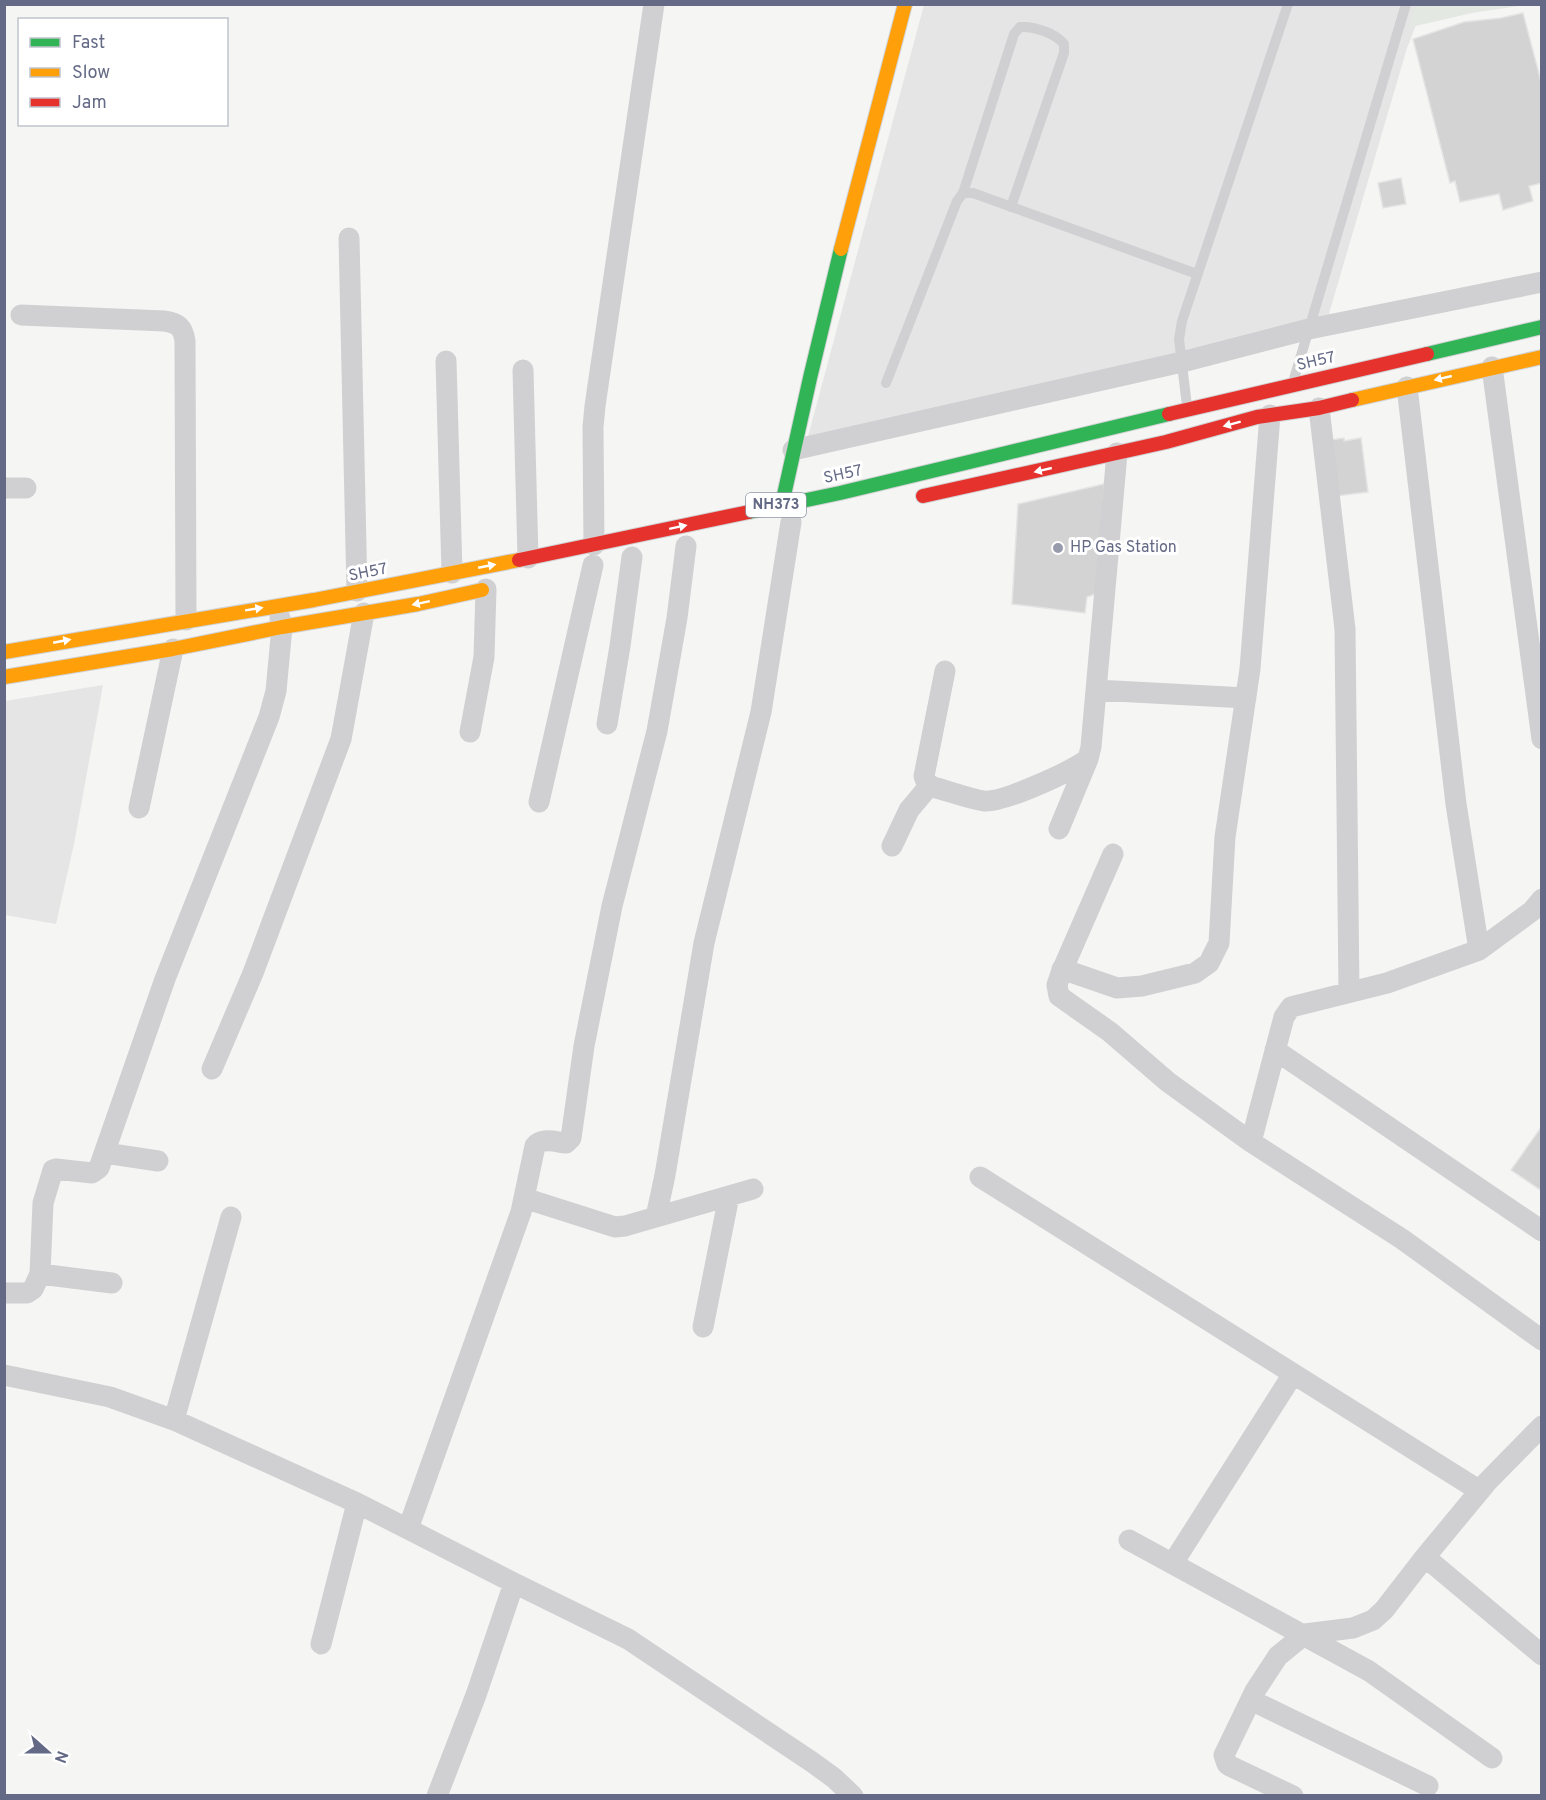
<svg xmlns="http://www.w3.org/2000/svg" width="1546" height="1800" viewBox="0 0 1546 1800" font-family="Overpass,sans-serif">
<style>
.built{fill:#e5e5e6}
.green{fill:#e3e8e3}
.building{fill:#d3d3d4;stroke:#e4e4e4;stroke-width:1.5}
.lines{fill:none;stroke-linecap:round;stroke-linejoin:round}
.fast-casing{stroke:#d1d2d4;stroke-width:16}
.slow-casing{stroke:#d1d2d4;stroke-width:16}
.jam-casing{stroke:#d1d2d4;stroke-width:16}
.lane{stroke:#d0d0d2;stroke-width:10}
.street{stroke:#d0d0d2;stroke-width:21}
.fast{stroke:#30b455;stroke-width:14}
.slow{stroke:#ff9f0a;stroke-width:14}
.jam{stroke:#e5322d;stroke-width:14}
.oneway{fill:#fff}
.poi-dot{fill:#979bac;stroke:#fff;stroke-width:2}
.labels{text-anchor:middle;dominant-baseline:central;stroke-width:6;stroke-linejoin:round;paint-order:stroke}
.shield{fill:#fff;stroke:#9297aa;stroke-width:1.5}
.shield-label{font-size:15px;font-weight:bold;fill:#646a85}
.street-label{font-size:16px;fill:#646a85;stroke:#fff}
.poi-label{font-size:16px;fill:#646a85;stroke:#fff;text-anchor:start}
</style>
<rect width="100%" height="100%" fill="#f5f5f4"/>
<path class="built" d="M924 5H1424L1407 48 1326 324 803 455Z
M103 685 74 844 56 924 5 915V701Z"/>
<path class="green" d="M1416 5V4L1525 5 1472 13 1407 28Z"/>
<path class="building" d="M1523 13 1542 85V183L1529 186 1533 201 1503 210 1499 194 1460 202 1455 181 1450 183 1413 39 1464 22 1501 18Z
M1401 178 1406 204 1383 208 1378 183Z
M1344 438V441L1361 438 1368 492 1336 496 1330 440Z
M1104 484 1098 593 1087 597 1085 613 1012 604 1018 504Z
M1542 1126V1191L1511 1170Z"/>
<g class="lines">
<g class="fast-casing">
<path id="fast" d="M1427 354 1542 327
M782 504 810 378 841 249
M749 512 840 493 1169 414"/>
</g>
<g class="slow-casing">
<path id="slow" d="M841 249 905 4
M1352 400 1542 357
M4 652 314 600 519 560
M4 677 173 649 282 627 418 604 482 590"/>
</g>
<g class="jam-casing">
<path id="jam" d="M1169 414 1427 354
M923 496 1166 442 1257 417 1319 408 1352 400
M519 560 749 512"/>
</g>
<path class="lane" d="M963 193 1014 34 1020 27C1034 26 1055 33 1064 44V53L1011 207
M1294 379 1406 4
M886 383 957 201 963 193H973L1197 274
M1187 406 1179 339 1182 321 1288 4"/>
<path class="street" d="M349 238 357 591
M21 315 164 321C178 323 183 327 185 341L186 620
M446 361 452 573
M1492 367 1542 739
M523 370 528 558
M1407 387 1456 804 1479 950
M1319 408 1345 629 1349 992
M793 450 1182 362 1309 329 1542 282
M4 488H26
M594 545 593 427 595 406 654 4
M945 671 924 776 927 784 933 787C949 791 967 798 984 801 1003 803 1072 771 1088 759
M1096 690 1246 698
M607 724 620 646 632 557
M470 732 484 657 486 589
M539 802 593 565
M139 808 173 649
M1059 829 1088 759 1091 747 1117 453
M892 846 909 810 930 785
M1113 854 1061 973 1057 985 1059 996 1110 1032 1168 1082 1251 1142 1402 1239 1542 1340
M1062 969 1117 988 1142 986 1195 973 1209 963 1219 943 1225 837 1250 669 1270 415
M1275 1050 1542 1231
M212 1069 253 973 341 739 364 613
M1251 1142 1284 1017 1291 1007 1387 983 1479 950 1532 911 1542 899
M105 1153 158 1161
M980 1177 1480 1491
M524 1198 615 1227 625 1226 753 1189
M656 1217 665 1175 704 943 761 712 791 522
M40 1274 112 1283
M4 1293H27L33 1289 40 1274 43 1203 53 1170 56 1169 92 1173 99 1168 165 979 269 717 276 691 282 627 280 618
M703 1327 729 1196
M4 1375 110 1397 174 1420 357 1503 514 1583 628 1639 812 1762 834 1778 853 1796
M174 1420 231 1217
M408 1529 521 1212 535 1146C542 1137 556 1142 566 1143L571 1138 584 1046 612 906 657 731 677 618 686 546
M1129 1540 1369 1671 1492 1758
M1425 1557 1542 1655
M1173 1563 1293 1374
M321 1644 357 1503
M1251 1700 1428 1786
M437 1796 476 1695 514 1583
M1293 1796 1230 1766 1227 1764 1224 1755 1255 1691 1278 1656 1305 1634 1353 1628 1373 1620 1384 1610 1425 1557 1487 1482 1542 1426"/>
<use href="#fast" class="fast"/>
<use href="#slow" class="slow"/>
<use href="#jam" class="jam"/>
</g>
<defs><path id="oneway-solid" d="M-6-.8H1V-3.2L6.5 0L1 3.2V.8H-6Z" transform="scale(1.5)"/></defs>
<g class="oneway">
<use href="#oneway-solid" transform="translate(1443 378) rotate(167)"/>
<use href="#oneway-solid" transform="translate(1232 424) rotate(165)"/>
<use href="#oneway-solid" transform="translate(1043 470) rotate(167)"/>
<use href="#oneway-solid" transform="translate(678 527) rotate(-12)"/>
<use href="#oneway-solid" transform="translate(487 566) rotate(-11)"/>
<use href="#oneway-solid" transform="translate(421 603) rotate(168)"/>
<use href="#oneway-solid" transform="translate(254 609) rotate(-9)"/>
<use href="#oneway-solid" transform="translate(62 641) rotate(-11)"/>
</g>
<circle class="poi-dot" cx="1058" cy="548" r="6"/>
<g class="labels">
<rect class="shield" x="746" y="493" width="60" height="24" rx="4.5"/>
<g class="shield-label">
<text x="776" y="505">NH373</text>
</g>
<g class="street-label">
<text transform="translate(1316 362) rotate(-13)">SH57</text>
<text transform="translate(843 475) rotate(-12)">SH57</text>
<text transform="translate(368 573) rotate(-11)">SH57</text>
</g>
<g class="poi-label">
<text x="1070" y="548">HP Gas Station</text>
</g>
</g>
<rect width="1546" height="1800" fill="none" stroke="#646a85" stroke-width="12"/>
<rect x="18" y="18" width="210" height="108" fill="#ffffff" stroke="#c1c3ce" stroke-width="1.5"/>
<rect x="30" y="38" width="30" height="9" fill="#30b455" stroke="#c1c3ce" stroke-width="1.5"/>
<text x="72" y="48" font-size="18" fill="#646a85">Fast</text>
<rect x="30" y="68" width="30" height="9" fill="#ff9f0a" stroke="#c1c3ce" stroke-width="1.5"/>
<text x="72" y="78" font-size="18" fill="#646a85">Slow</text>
<rect x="30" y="98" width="30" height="9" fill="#e5322d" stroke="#c1c3ce" stroke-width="1.5"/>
<text x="72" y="108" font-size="18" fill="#646a85">Jam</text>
<g transform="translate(48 1752) rotate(111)" stroke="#ffffff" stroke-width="4.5" paint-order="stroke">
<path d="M0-4.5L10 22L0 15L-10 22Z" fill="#646a85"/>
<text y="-9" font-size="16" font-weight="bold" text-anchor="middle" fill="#646a85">N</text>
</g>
</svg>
